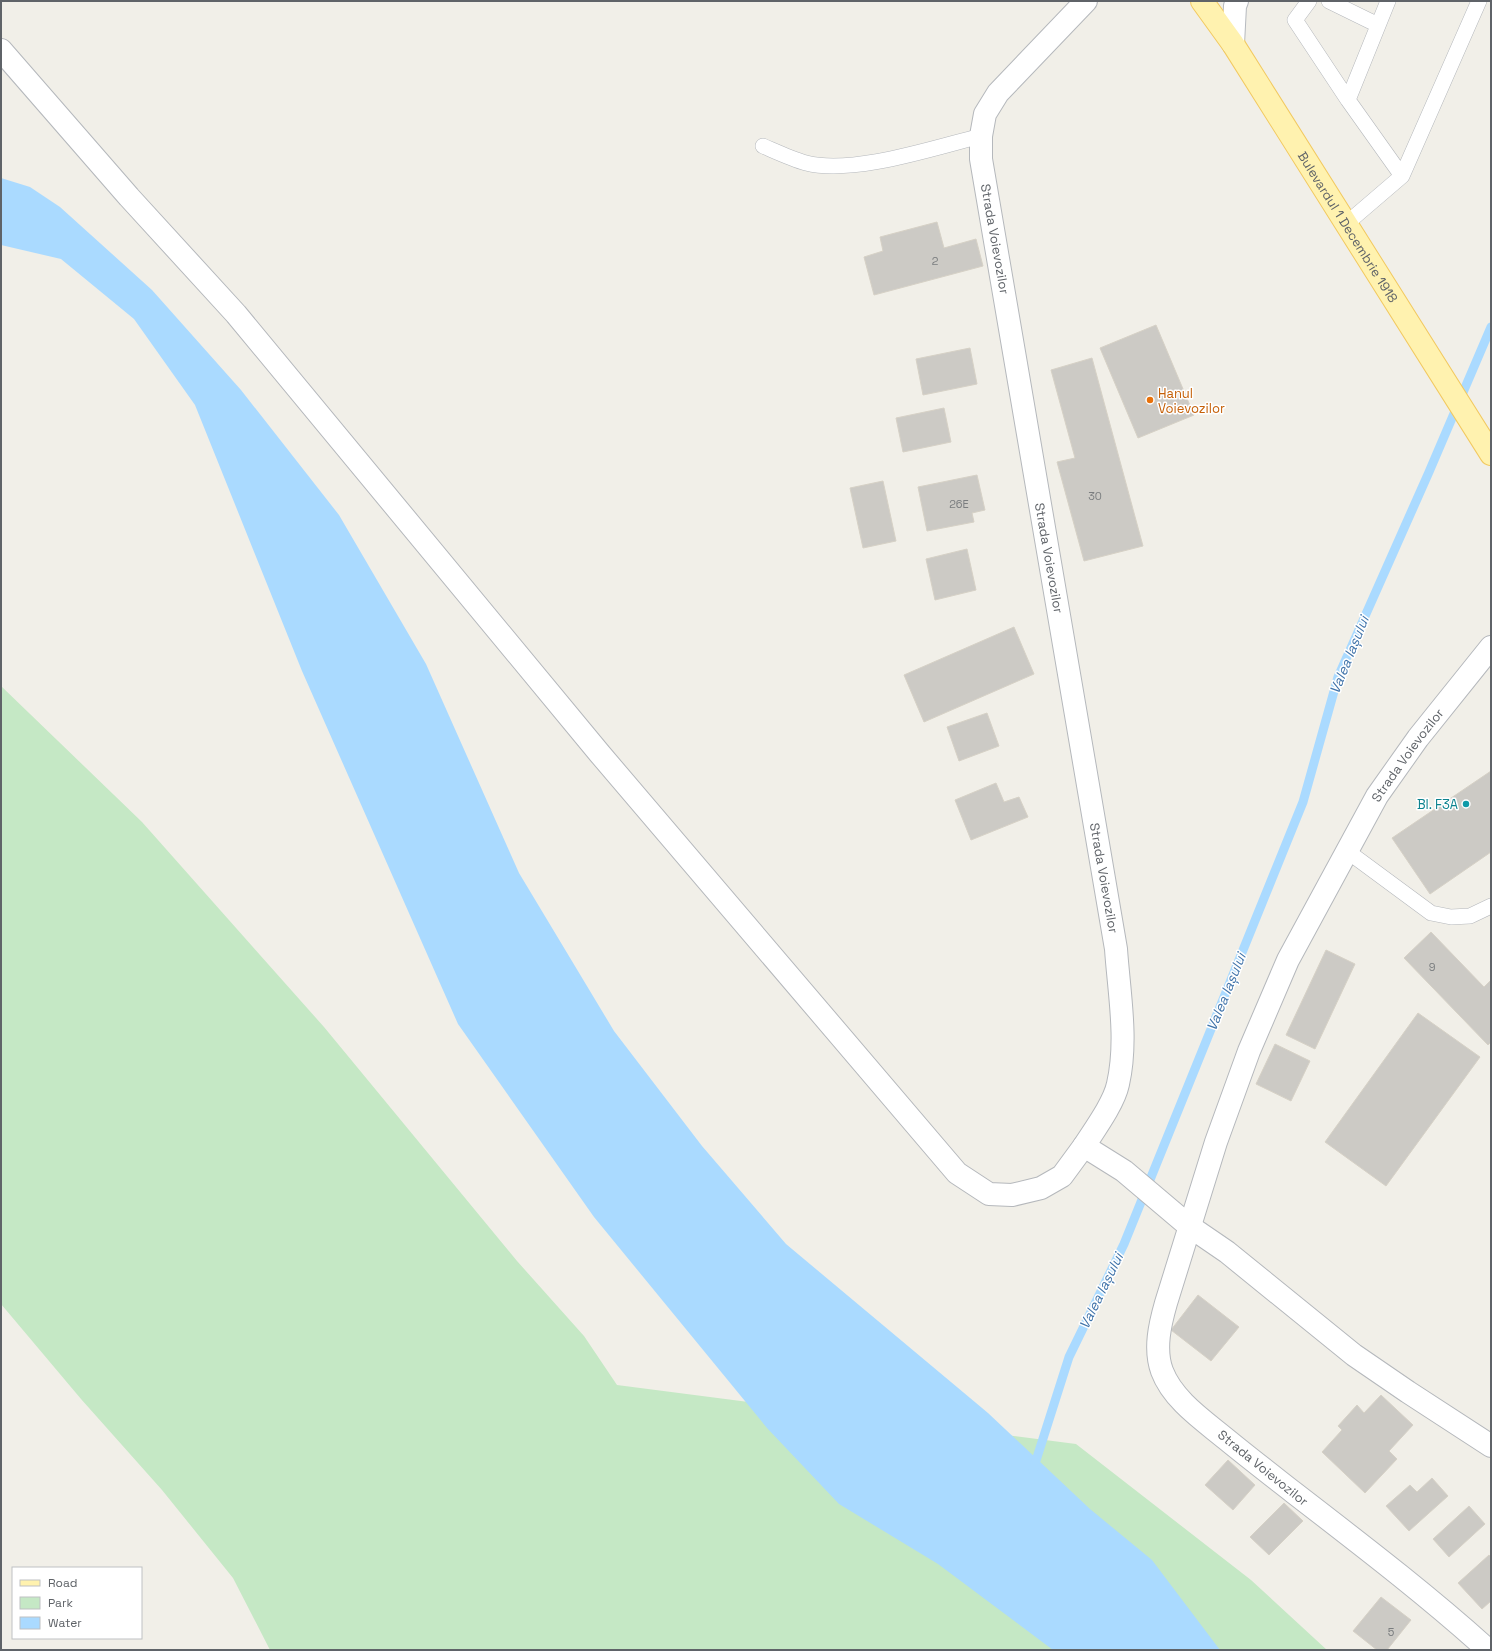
<svg xmlns="http://www.w3.org/2000/svg" width="1492" height="1651" viewBox="0 0 1492 1651" font-family="'Space Grotesk',sans-serif">
<style>
.green{fill:#c5e8c5}
.water{fill:#aadaff}
.lines{fill:none;stroke-linecap:round;stroke-linejoin:round}
.stream{stroke:#aadaff;stroke-width:9}
.building{fill:#cccac5;stroke:#d6d1c6}
.lane-casing{stroke:#b5b8bc;stroke-width:16}
.street-casing{stroke:#b5b8bc;stroke-width:24}
.secondary-casing{stroke:#b6babf;stroke-width:24}
.primary-casing{stroke:#f2c960;stroke-width:24}
.lane{stroke:#fff;stroke-width:15}
.street{stroke:#fff;stroke-width:22}
.secondary{stroke:#fff;stroke-width:22}
.primary{stroke:#fff2af;stroke-width:22}
.food-dot{fill:#e8710a;stroke:#fff;stroke-width:1.5}
.culture-dot{fill:#0f9aa8;stroke:#fff;stroke-width:1.5}
.labels{text-anchor:middle;dominant-baseline:central;stroke-width:3;stroke-linejoin:round;paint-order:stroke}
.number-label{font-size:11px;fill:#7a7d7f}
.street-label{font-size:13px;fill:#5f6368;stroke:#fff}
.food-label{font-size:13px;fill:#c56008;stroke:#fff;text-anchor:start}
.culture-label{font-size:13px;fill:#0d838f;stroke:#fff;text-anchor:end}
.water-label{font-size:14px;font-style:italic;fill:#4174aa;stroke:#fff}
</style>
<rect width="100%" height="100%" fill="#f1efe8"/>
<path class="green" d="M1 686 142 822 324 1027 517 1261 584 1336 617 1385 1076 1444 1251 1580 1327 1650H270L233 1578 162 1490 81 1399 1 1304Z"/>
<path class="water" d="M1 178 30 187 60 207 152 290 241 390 339 515 426 664 519 873 614 1031 702 1146 786 1244 988 1413 1090 1509 1152 1560 1220 1650H1053L938 1564 839 1504 767 1428 594 1217 458 1024 302 671 195 405 134 319 61 259 1 245Z"/>
<g class="lines">
<path class="stream" d="M1033 1470 1069 1357 1124 1244 1303 802 1338 677 1429 472 1491 327"/>
</g>
<path class="building" d="M937 222 944 248 976 239 983 266 874 295 864 257 883 251 880 237Z
M1156 325 1194 415 1138 438 1100 348Z
M970 348 977 384 923 395 916 359Z
M1092 358 1143 546 1084 561 1057 462 1075 458 1051 370Z
M944 408 951 442 903 452 896 418Z
M977 475 985 510 972 513 974 522 927 531 918 487Z
M883 481 896 541 863 548 850 488Z
M967 549 976 590 935 600 926 559Z
M1014 627 1034 674 924 722 904 675Z
M987 713 999 746 959 761 947 727Z
M1491 771V852L1430 894 1392 838Z
M996 783 1004 802 1019 797 1028 817 971 840 955 800Z
M1431 932 1484 987 1491 980V1042L1488 1045 1404 958Z
M1326 950 1355 964 1315 1049 1286 1035Z
M1418 1013 1480 1057 1386 1186 1325 1142Z
M1275 1044 1310 1061 1291 1101 1256 1084Z
M1198 1295 1239 1327 1211 1361 1171 1330Z
M1381 1395 1413 1425 1389 1451 1397 1459 1365 1493 1322 1452 1342 1430 1338 1426 1357 1405 1364 1413Z
M1228 1460 1255 1485 1233 1510 1205 1485Z
M1432 1478 1448 1496 1409 1531 1386 1506 1410 1485 1417 1492Z
M1284 1503 1303 1521 1269 1555 1250 1537Z
M1469 1506 1485 1524 1449 1557 1433 1539Z
M1489 1555 1491 1557V1601L1482 1609 1458 1583Z
M1381 1597 1411 1620 1387 1650H1377L1353 1631Z"/>
<g class="lines">
<g class="lane-casing">
<path id="lane" d="M1309 1 1295 20 1348 100 1402 176 1479 1
M1329 1 1378 25
M1348 100 1388 1
M763 146C777 152 792 159 806 163 853 175 933 148 981 136
M1346 224 1402 176
M1347 851 1431 913 1451 917 1470 916 1491 906"/>
</g>
<g class="street-casing">
<g id="street">
<path d="M1 50 129 197 236 314 600 754 957 1173 989 1194 1012 1195 1041 1188 1062 1176 1084 1146 1124 1171 1189 1226 1227 1252 1354 1355 1408 1392 1491 1446"/>
<path d="M1084 1146C1095 1129 1114 1103 1118 1084 1128 1040 1119 993 1116 949L981 159V136L985 114 998 93 1086 1"/>
<path id="s1" d="M1488 1650C1426 1594 1359 1543 1293 1492 1270 1474 1248 1457 1226 1439 1203 1420 1173 1400 1162 1371 1154 1349 1160 1324 1166 1303L1216 1142 1249 1051 1288 960 1377 796 1418 738 1491 647"/>
</g>
</g>
<g class="secondary-casing">
<path id="secondary" d="M1233 44 1235 6 1237 1"/>
</g>
<g class="primary-casing">
<g id="primary">
<path id="s2" d="M1202 1 1233 44 1491 454"/>
</g>
</g>
<use href="#lane" class="lane"/>
<use href="#street" class="street"/>
<use href="#secondary" class="secondary"/>
<use href="#primary" class="primary"/>
</g>
<circle class="food-dot" cx="1150" cy="400" r="4"/>
<circle class="culture-dot" cx="1466" cy="804" r="4"/>
<g class="labels">
<g class="number-label">
<text x="935" y="261">2</text>
<text x="1095" y="496">30</text>
<text x="959" y="504">26E</text>
<text x="1432" y="967">9</text>
<text x="1391" y="1632">5</text>
</g>
<g class="street-label">
<text stroke="none"><textPath href="#s2" startOffset="269">Bulevardul 1 Decembrie 1918</textPath></text>
<text transform="translate(995 239) rotate(80)">Strada Voievozilor</text>
<text transform="translate(1049 558) rotate(80)">Strada Voievozilor</text>
<text stroke="none"><textPath href="#s1" startOffset="1102">Strada Voievozilor</textPath></text>
<text transform="translate(1104 878) rotate(80)">Strada Voievozilor</text>
<text transform="translate(1263 1468) rotate(39)">Strada Voievozilor</text>
</g>
<g class="food-label">
<text x="1158" y="393">Hanul<tspan x="1158" dy="15">Voievozilor</tspan></text>
</g>
<g class="culture-label">
<text x="1458" y="804">Bl. F3A</text>
</g>
<g class="water-label">
<text transform="translate(1349 655) rotate(-68)">Valea Iașului</text>
<text transform="translate(1226 992) rotate(-68)">Valea Iașului</text>
<text transform="translate(1101 1291) rotate(-64)">Valea Iașului</text>
</g>
</g>
<rect width="1492" height="1651" fill="none" stroke="#5f6368" stroke-width="4"/>
<rect x="12" y="1567" width="130" height="72" fill="#ffffff" stroke="#bfc1c3"/>
<rect x="20" y="1580" width="20" height="6" fill="#fff2af" stroke="#bfc1c3"/>
<text x="48" y="1587" font-size="12" fill="#5f6368">Road</text>
<rect x="20" y="1597" width="20" height="12" fill="#c5e8c5" stroke="#bfc1c3"/>
<text x="48" y="1607" font-size="12" fill="#5f6368">Park</text>
<rect x="20" y="1617" width="20" height="12" fill="#aadaff" stroke="#bfc1c3"/>
<text x="48" y="1627" font-size="12" fill="#5f6368">Water</text>
</svg>
